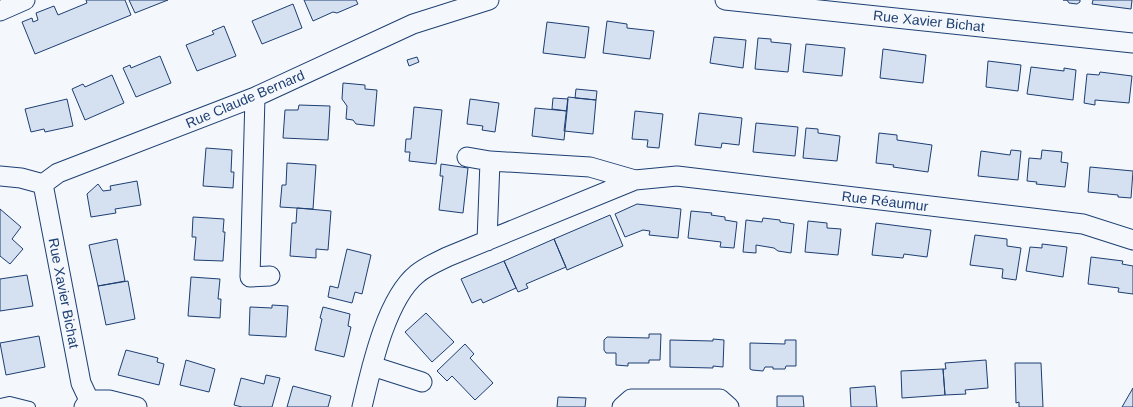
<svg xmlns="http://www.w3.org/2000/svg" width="1133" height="407" viewBox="0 0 1133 407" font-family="Helvetica,sans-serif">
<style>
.building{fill:#d5e0f0;stroke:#1d3f73}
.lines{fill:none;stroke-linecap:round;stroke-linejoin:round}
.service-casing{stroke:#1d3f73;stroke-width:12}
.minor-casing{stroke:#1d3f73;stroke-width:21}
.service{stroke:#f4f7fb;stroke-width:10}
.minor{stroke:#f4f7fb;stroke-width:19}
.labels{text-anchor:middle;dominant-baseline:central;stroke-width:4;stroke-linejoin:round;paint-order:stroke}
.street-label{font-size:14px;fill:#1d3f73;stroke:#f4f7fb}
</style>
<rect width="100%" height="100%" fill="#f4f7fb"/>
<path class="building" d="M86 0H125L131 15 35 54 22 22 32 18 33 22 38 20 36 13 54 6 58 15 87 3Z
M129 0H168L135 13Z
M304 0H356L358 4 337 13 333 12 313 21Z
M1063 0H1080V2L1077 4 1069 3 1067 0Z
M1093 0H1132L1131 9 1092 4Z
M293 4 302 28 262 44 252 21Z
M607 21 627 24V28L654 31 650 59 603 53Z
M547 22 589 27 585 58 543 53Z
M224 26 236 56 197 71 186 45 214 34 212 31Z
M714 37 746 40 743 68 710 63Z
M758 38 771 39V42L791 44 788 72 755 69Z
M806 44 845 48 842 76 803 72Z
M883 49 926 55 923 83 880 78Z
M160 56 171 83 136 97 123 68 130 65 131 68Z
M417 57 419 62 409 66 407 60Z
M988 61 1021 65 1018 91 986 87Z
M1031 67 1064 71V68L1076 70 1073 100 1027 94Z
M1100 72 1132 76 1129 103 1095 100V105L1084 103 1087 74 1099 75Z
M112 75 124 103 85 120 72 89 83 84 85 87Z
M343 83 365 85V89L377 90 374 126 356 124 353 120 346 119 347 106 342 99Z
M576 89 597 91 596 100 575 98Z
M568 97 596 100 593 134 564 131Z
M553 98 568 99 567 111 552 109Z
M67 99 73 126 45 132 44 129 31 132 25 109Z
M470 99 499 103 495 132 482 130 483 126 467 124Z
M299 105 330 106 328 140 283 138 285 110H298Z
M414 107 442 110 436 164 409 161 410 152H405L406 139H411Z
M535 108 567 111 564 140 532 136Z
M635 111 663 114 659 148 647 147 648 140 632 139Z
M699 113 742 118 739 145 722 143 721 148 695 145Z
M756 123 798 127 795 156 753 152Z
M806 128 818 129V133L840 136 837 161 803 158Z
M879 133 897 135V140L932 145 928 172 893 167 894 165 876 163Z
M206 148 232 150 231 172H234L233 188 203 186Z
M1011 150 1021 151 1018 180 978 176 981 151 1010 155Z
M1042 150 1062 152 1061 162 1068 163 1065 187 1036 184 1037 182 1027 181 1029 158 1041 159Z
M287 163 316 165 313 209 280 207 282 185H286Z
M441 164 468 168 463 213 439 210 443 176H440Z
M1090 167 1133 171 1131 198 1118 197V195L1088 192Z
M137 181 141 205 115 209 116 213 91 217 87 194 98 184 103 191 111 190 110 186Z
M637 204 681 209 678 238 649 235 650 231 643 230 625 237 615 214Z
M297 208 331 211 328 250 316 249V258L290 256 292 223H296Z
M0 209 21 227 12 239 23 249 10 264 0 256Z
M691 211 712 213 711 215 725 217V220L737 222 734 248 720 247 721 242 688 238Z
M610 215 623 246 567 270 554 239Z
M193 217 224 219 223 232H225L223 261 194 260 196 237H192Z
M763 218 780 220V222L794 224 791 253 778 251 774 248 756 245V253L743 252 746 220 762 222Z
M808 221 827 223V228L841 229 838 255 805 252Z
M876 223 931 230 927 257 904 254 903 258 872 255Z
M975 235 1007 239V246L1021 248 1016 280 1002 278 1003 269 970 265Z
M117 239 125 281 98 286 89 245Z
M554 239 566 267 526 284 528 288 518 292 504 261Z
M1042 244 1067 247 1063 277 1026 271 1030 247 1042 248Z
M347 249 371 255 362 294 355 292 352 303 328 297 330 286 338 288Z
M1091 257 1123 261 1122 264 1133 266V294L1118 292 1119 288 1088 284Z
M504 261 516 288 483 303 481 299 472 303 461 279Z
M27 275 33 306 0 311V279Z
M191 277 220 279 218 299H221L220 318 188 316Z
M128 281 135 319 106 325 98 286Z
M272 305 288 306 286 337 249 335 250 307 272 308Z
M323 307 350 314 348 326 351 327 344 357 315 350 322 319 320 318Z
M426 313 454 342 432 362 405 332Z
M649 334H661L660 360H649V363H628V366L616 365V353H606L604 350V340L607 337 649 338Z
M39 336 45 367 6 375 0 343Z
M713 339 724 340 723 367 713 366V368L670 367V340L713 341Z
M785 340H796V366H786L785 369H773V367H765L763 371 752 370 750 369V343L785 344Z
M465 344 474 354 470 358 493 383 475 400 452 376 447 381 437 371Z
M126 350 158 358 157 362 164 364 159 385 118 375Z
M186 360 215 369 209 392 180 385Z
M986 360 988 388 965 390 966 394 945 395 943 369H946L945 363Z
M1015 363H1041L1043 407H1019V402L1016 403Z
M943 369 945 395 902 398 901 371Z
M266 375 280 378 272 407H242L234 405 241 378 264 384Z
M293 386 331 396 328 407H287Z
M875 386 877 407H851L850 388Z
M1133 388V407H1122Z
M777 396H803L804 407H777Z
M558 397 586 398 585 407H557Z"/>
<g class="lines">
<g class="service-casing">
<path id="service" d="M0 404 10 402 30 407"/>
</g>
<g class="minor-casing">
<path id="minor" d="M725 0 1133 43
M0 11 25 0
M255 97 250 277 270 276
M467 157 490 161 590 167 635 180
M0 176 21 178 43 184 58 173 255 97 413 24 489 0
M43 184 81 383 89 400
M487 241 490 161
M372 366 422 382
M84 407 89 400H109L137 407
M362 407C371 369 386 299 417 274 425 267 437 262 447 257L635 180 677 176 1083 224 1133 240
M622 407 631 399H720L729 407"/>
</g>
<use href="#service" class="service"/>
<use href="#minor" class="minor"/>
</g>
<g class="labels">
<g class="street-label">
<text transform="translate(929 21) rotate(6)">Rue Xavier Bichat</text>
<text transform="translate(245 99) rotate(-23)">Rue Claude Bernard</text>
<text transform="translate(885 201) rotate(7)">Rue Réaumur</text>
<text transform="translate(64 293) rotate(79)">Rue Xavier Bichat</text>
</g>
</g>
</svg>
